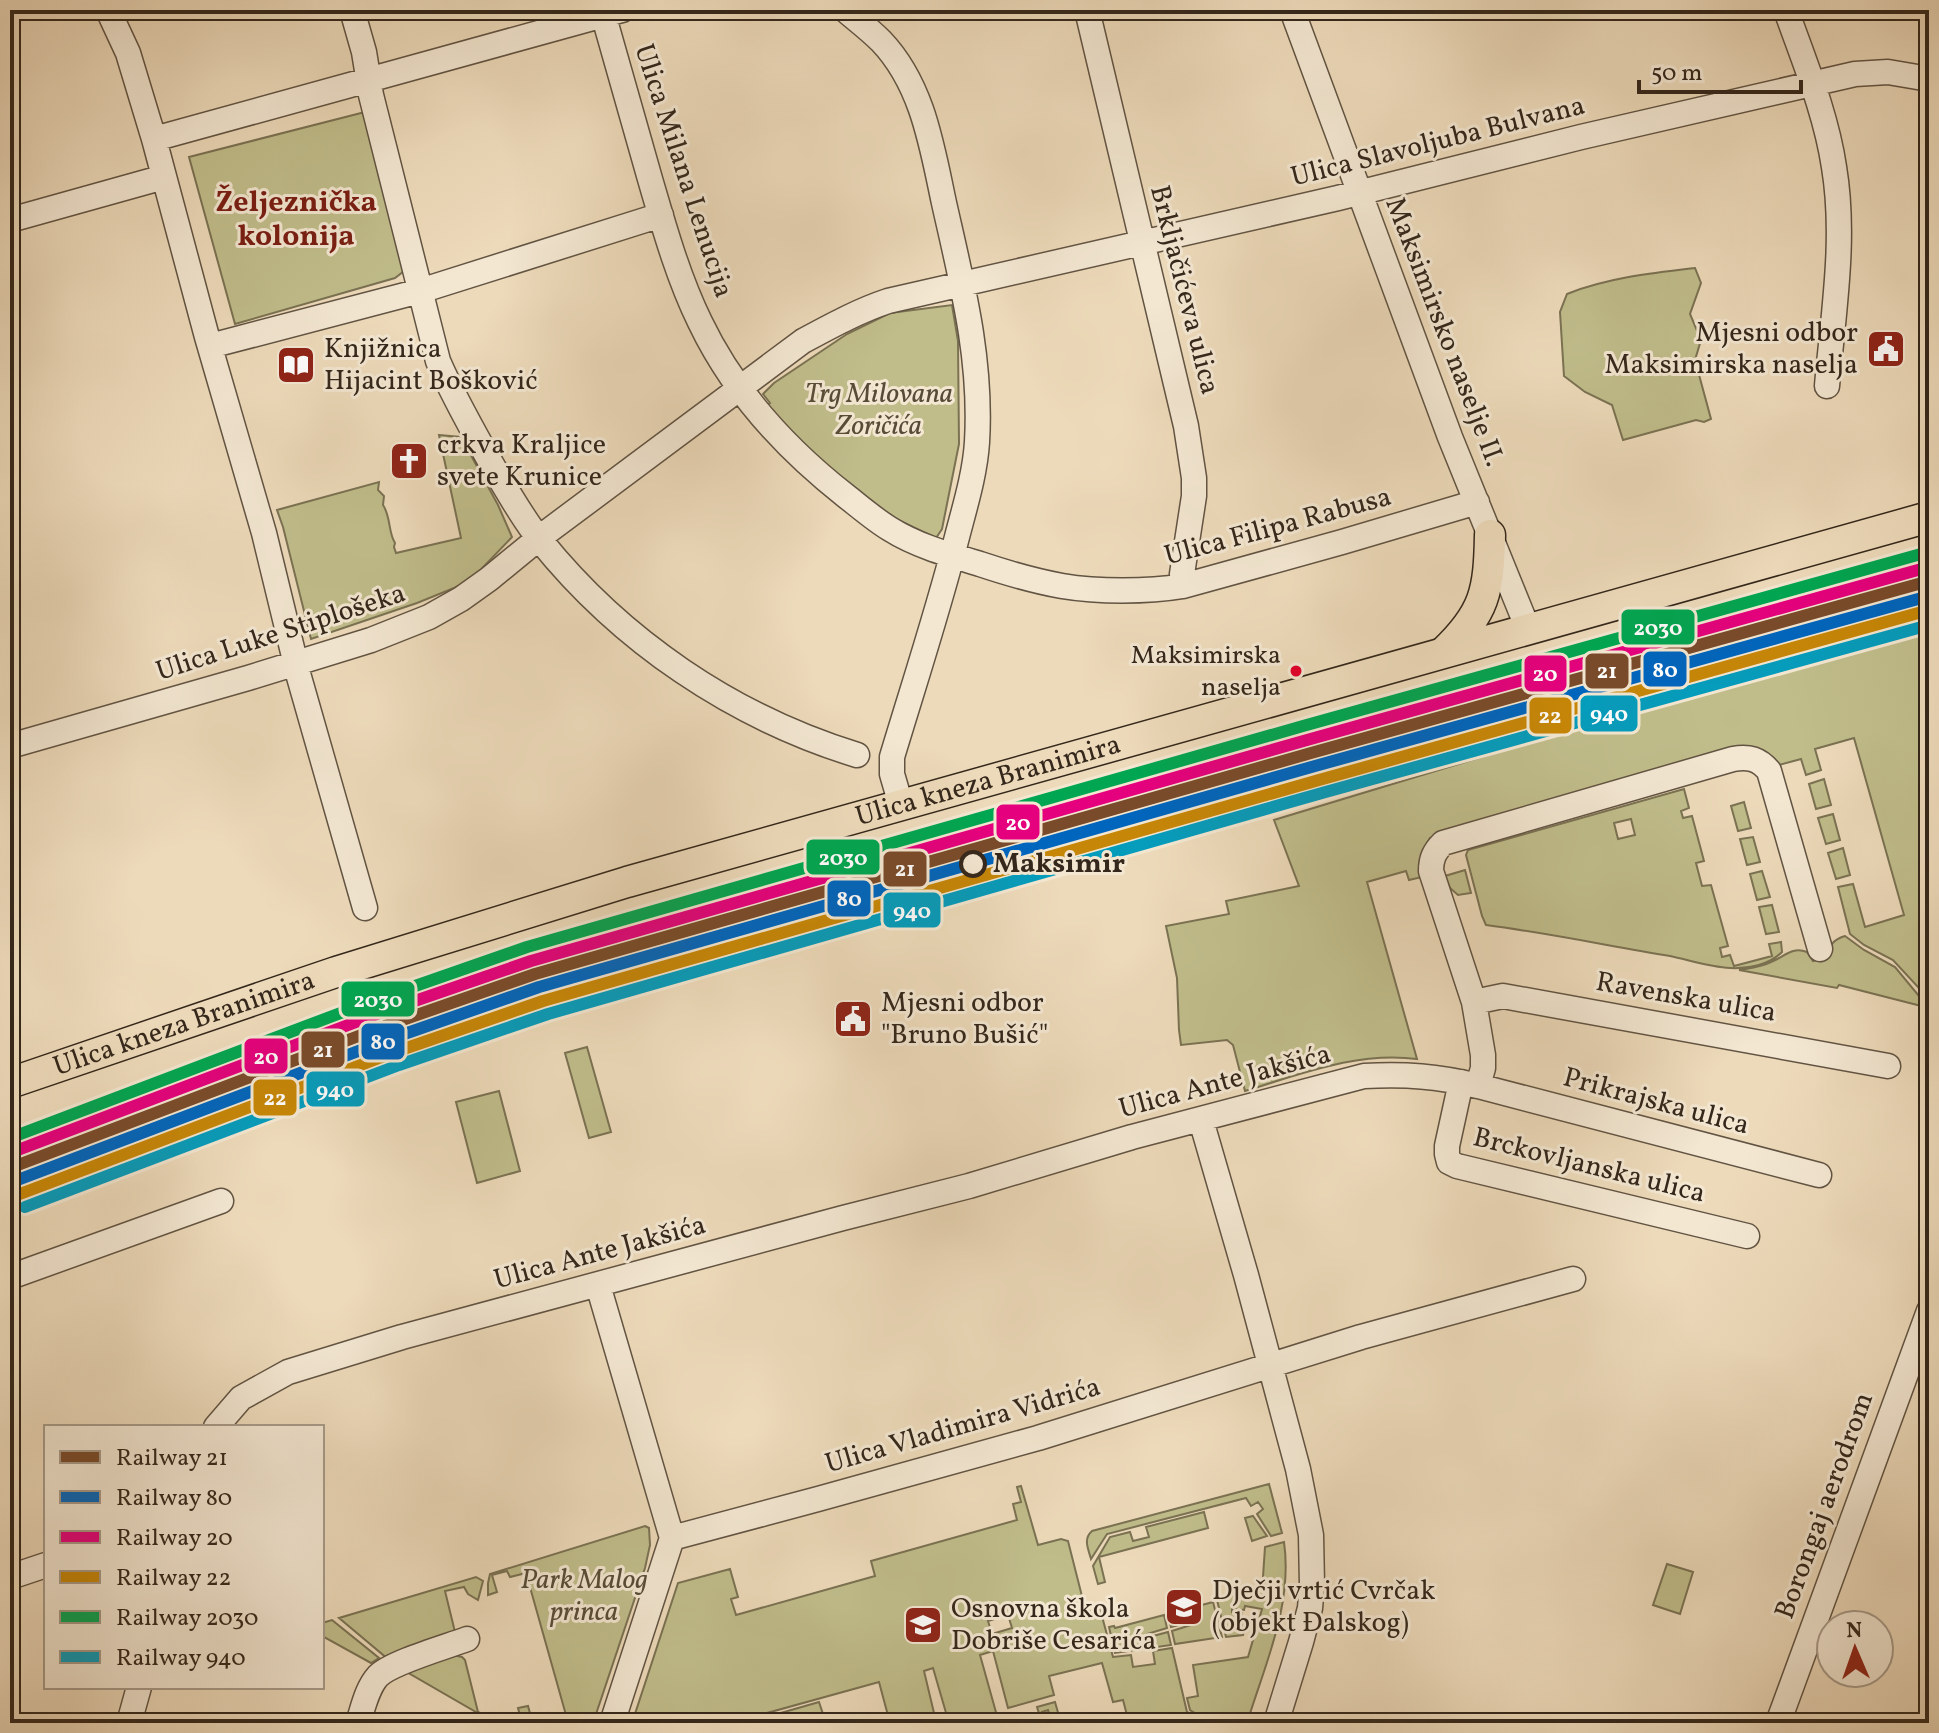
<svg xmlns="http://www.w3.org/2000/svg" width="1939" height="1733" viewBox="0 0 1939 1733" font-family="Vollkorn,serif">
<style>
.green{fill:#c0bd8b;stroke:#7a7253;stroke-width:2;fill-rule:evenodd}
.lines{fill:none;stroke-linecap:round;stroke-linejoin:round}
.minor-casing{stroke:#625443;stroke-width:27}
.major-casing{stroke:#34271b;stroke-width:33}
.minor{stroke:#f3e7d2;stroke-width:24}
.major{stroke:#eddaba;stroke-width:30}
.rail-1-casing{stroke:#f3e7d2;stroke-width:18}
.rail-2-casing{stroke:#f3e7d2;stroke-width:18}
.rail-3-casing{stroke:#f3e7d2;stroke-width:18}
.rail-4-casing{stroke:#f3e7d2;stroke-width:18}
.rail-5-casing{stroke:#f3e7d2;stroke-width:18}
.rail-6-casing{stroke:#f3e7d2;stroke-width:18}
.rail-1{stroke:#7a4b2a;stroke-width:12}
.rail-2{stroke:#0065bd;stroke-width:12}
.rail-3{stroke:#e5007d;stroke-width:12}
.rail-4{stroke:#c68607;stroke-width:12}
.rail-5{stroke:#00a651;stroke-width:12}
.rail-6{stroke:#059cbc;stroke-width:12}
.bus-dot{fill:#e4002b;stroke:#f3e7d2;stroke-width:3}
.stop-dot{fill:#f3e7d2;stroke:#34271b;stroke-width:4}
.labels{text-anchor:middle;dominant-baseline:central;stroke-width:6;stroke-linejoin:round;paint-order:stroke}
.bus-label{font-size:26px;fill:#34271b;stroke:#f3e7d2;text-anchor:end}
.street-label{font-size:28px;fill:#34271b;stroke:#f3e7d2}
.poi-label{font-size:28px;fill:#34271b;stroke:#f3e7d2;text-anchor:start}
.park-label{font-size:28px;font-style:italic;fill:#574c37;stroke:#f3e7d2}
.stop-label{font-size:28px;font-weight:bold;fill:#34271b;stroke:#f3e7d2;text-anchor:start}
.neighbourhood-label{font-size:30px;font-weight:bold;fill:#7a1f14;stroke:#f3e7d2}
.line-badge{stroke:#f3e7d2;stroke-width:3}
.badge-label{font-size:22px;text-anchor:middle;font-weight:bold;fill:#fff}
</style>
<rect width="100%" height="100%" fill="#eddaba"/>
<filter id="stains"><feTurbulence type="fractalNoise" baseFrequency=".0025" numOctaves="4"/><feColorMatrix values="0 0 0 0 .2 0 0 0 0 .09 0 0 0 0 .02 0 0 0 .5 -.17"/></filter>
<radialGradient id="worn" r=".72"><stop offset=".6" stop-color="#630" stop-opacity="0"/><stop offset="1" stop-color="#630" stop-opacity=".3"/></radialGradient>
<path class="green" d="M365 112 404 271 395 278 235 324 189 157Z
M1695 268 1701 283 1690 314 1701 340 1695 360 1711 419 1704 422 1696 420 1623 440 1612 405 1585 392 1564 376 1560 312 1567 294C1607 278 1652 273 1695 268Z
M952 305 958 341 959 444 942 529 936 538 892 517 847 487 764 407 770 403 763 394 774 383 847 334 890 313Z
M439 435 461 437 498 505 512 537 469 582 417 603 311 639 283 527 277 510 379 482 378 490 384 496 383 505C391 517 388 532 395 543L394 547 396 553 461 538Z
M1929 624V999L1893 960 1864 945 1850 934 1838 887 1853 884 1865 927 1904 915 1854 738 1815 749 1821 770 1806 775 1801 759 1779 765 1761 751 1575 795 1430 838 1423 850 1422 877 1409 880 1406 871 1367 882 1417 1059C1359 1051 1301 1074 1245 1091L1233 1045 1227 1040 1181 1045 1179 1030 1177 978 1166 926 1229 914 1226 901 1299 886 1274 820 1795 662Z
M1824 779 1831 805 1816 809 1809 784Z
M1684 789 1689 808 1681 811 1683 818 1692 816 1704 861 1696 863 1702 886 1711 885 1728 946 1720 948 1722 957 1730 955 1734 966 1772 956 1769 944 1781 942 1782 952C1769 965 1748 969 1730 968 1711 967 1689 960 1670 956 1609 946 1548 933 1486 925L1482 916 1466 855 1468 850ZM1631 819 1635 835 1618 839 1614 823Z
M1744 802 1751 828 1738 831 1731 806Z
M1833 814 1840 840 1826 844 1818 818Z
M1753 837 1760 862 1747 865 1740 839Z
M1843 848 1850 875 1836 879 1828 853Z
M1465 870 1471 893 1458 895 1450 888 1445 876Z
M1762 871 1770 897 1757 900 1750 874Z
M1772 905 1779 932 1766 934 1759 907Z
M1845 936 1864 950 1895 967 1929 1008 1839 985 1837 988 1739 970C1750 968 1761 967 1771 962 1784 957 1792 946 1807 952L1813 961 1829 957C1830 945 1832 940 1845 936Z
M587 1047 611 1132 589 1138 565 1053Z
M499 1091 520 1171 477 1183 456 1102Z
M1269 1484 1282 1533 1271 1536 1257 1514 1263 1509 1258 1502 1251 1506 1246 1498 1107 1534 1091 1559C1088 1548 1083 1539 1092 1531Z
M1021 1486 1038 1545 1061 1539 1068 1541 1086 1612 1100 1609 1113 1657 1131 1655 1133 1667 1155 1664 1153 1651 1172 1648 1187 1712 1209 1723H1129L1123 1700 1113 1702 1102 1663 1049 1676 1054 1695 1008 1708 993 1651 980 1655 999 1723H949L933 1668 924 1671 934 1713 896 1723H890L879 1682 731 1723H632L678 1583 730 1569 738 1597 731 1599 736 1615 875 1576 871 1561 1017 1520 1013 1504 1021 1502 1017 1487ZM1008 1615 1012 1628 992 1634 988 1621Z
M1204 1512 1208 1528 1099 1557 1105 1582 1098 1584 1093 1566 1110 1537 1130 1532 1133 1541 1149 1537 1146 1527Z
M1253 1516 1267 1536 1252 1541 1245 1518Z
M645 1526 649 1528 650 1545 645 1568 593 1723H522L518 1708 528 1706 531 1717 547 1713 550 1720 566 1715 526 1573 510 1577 507 1571 492 1575 497 1592 488 1595V1583L490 1574Z
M1284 1542C1293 1605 1265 1664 1247 1723H1211L1190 1710 1187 1698 1198 1696 1193 1665 1248 1657 1262 1609 1245 1606 1244 1610 1232 1609V1612L1242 1613 1240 1626H1243L1244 1619H1247L1243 1635 1226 1637 1217 1600 1266 1587 1263 1577 1265 1547Z
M1667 1564 1693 1572 1680 1614 1653 1605Z
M476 1577 483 1581 478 1600 468 1594 464 1587 445 1591 456 1636 388 1659 339 1618Z
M1213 1602 1222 1637 1175 1644 1172 1631 1194 1624V1621L1171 1627 1168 1614Z
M1164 1615 1167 1628 1147 1634 1149 1637 1168 1632 1171 1645 1115 1653 1109 1627 1114 1626 1115 1628Z
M332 1620 379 1658 371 1663 322 1636V1623Z
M453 1655 462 1657 465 1660 478 1712C493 1720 500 1721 516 1716L518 1723H495L405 1671Z
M819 1702 826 1723H746Z
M1055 1702 1061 1723H1052L1048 1710 1042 1712 1045 1723H1042L1037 1707Z"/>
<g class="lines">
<g class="minor-casing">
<path id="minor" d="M108 10 128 53 154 139 207 337 264 533 299 677 365 908
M352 10 364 52 371 95 438 361C453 396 472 429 491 463 506 489 521 516 540 540 621 641 733 717 857 755
M602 10C618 66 634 123 650 179 664 227 678 277 700 322 733 391 786 449 846 496 860 507 875 520 890 529 917 546 950 555 980 564 1007 573 1034 581 1062 586 1098 592 1147 592 1183 586L1342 542 1477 502
M845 10C857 20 870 30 881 41 923 85 932 147 944 203 962 283 982 359 977 442 975 474 965 506 957 537 938 611 914 684 892 757V774L901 805
M1087 10 1186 426 1194 478V496L1182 574 1183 586
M1292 10 1450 437 1528 629
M1786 10C1804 61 1826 113 1834 167 1846 239 1833 314 1827 386
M154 139 622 10
M10 220 164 177
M210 346 420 291 661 215
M10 746 248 678 371 640 429 617 461 599 489 579 539 538 803 341C831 326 858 311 888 301L1338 198 1581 137 1855 74 1888 72 1929 79
M1474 1002 1503 996 1888 1066
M1461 1082 1447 1146V1154L1449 1162 1457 1166 1747 1236
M1478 1086 1819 1175
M1201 1120 1246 1275 1298 1469 1311 1535 1312 1585 1310 1608 1301 1642 1276 1723
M10 1277 221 1201
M598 1285 672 1538 612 1723
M216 1427 241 1398 288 1372 402 1337 843 1218 969 1186 1132 1137 1364 1076C1407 1074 1436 1076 1478 1086L1483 1068V1055L1474 1002 1431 871C1431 859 1434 852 1443 843L1733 759C1749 756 1759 759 1769 771L1820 949
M672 1538 818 1499 1038 1438 1361 1337 1573 1279
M10 1577 46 1565
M129 1723 139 1687
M358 1723C363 1708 367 1688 378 1676 392 1662 446 1647 467 1639
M1778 1723 1929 1311"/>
</g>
<g class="major-casing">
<g id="major">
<path d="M1444 652C1485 613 1489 591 1490 535"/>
<path id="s1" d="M10 1083 336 972 627 882 1929 517"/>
</g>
</g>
<use href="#minor" class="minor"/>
<use href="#major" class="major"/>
<g class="rail-1-casing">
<path id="rail-1" d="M10 1168 385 1026 535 974 1311 753 1929 581"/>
</g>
<g class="rail-2-casing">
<path id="rail-2" d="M15 1181 390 1039 539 987 1315 766 1929 596"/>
</g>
<g class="rail-3-casing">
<path id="rail-3" d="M10 1153 380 1013 531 961 1307 740 1925 568"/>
</g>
<g class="rail-4-casing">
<path id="rail-4" d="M20 1194 395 1052 543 1001 1319 780 1929 610"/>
</g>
<g class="rail-5-casing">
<path id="rail-5" d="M10 1138 375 1000 527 947 1303 726 1921 554"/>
</g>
<g class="rail-6-casing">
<path id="rail-6" d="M25 1207 399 1065 548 1014 1322 793 1929 625"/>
</g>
<use href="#rail-1" class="rail-1"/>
<use href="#rail-2" class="rail-2"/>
<use href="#rail-3" class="rail-3"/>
<use href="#rail-4" class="rail-4"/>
<use href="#rail-5" class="rail-5"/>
<use href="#rail-6" class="rail-6"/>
</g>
<defs>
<g id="civic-square" transform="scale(2)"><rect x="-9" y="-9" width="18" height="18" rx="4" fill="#8f2418" stroke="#f3e7d2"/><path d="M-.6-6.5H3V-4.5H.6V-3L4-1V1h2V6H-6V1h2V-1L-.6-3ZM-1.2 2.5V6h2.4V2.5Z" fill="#fff"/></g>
<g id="library-square" transform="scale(2)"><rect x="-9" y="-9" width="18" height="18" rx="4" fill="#8f2418" stroke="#f3e7d2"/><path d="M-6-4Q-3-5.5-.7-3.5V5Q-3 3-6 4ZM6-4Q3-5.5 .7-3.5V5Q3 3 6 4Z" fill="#fff"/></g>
<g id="church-square" transform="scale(2)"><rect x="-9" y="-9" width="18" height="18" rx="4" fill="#8f2418" stroke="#f3e7d2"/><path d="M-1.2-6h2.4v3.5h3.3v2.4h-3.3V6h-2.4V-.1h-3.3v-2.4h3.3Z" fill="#fff"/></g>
<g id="school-square" transform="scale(2)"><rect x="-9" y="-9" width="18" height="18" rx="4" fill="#8f2418" stroke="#f3e7d2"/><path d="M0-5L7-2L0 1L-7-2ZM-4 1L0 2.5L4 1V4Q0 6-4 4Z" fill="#fff"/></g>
</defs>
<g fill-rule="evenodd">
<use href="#civic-square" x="1886" y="349"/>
<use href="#library-square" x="296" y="365"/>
<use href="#church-square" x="409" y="461"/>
<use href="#civic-square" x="853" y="1019"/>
<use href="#school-square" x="1184" y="1607"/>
<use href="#school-square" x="923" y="1625"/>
</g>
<circle class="bus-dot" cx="1296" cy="671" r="7"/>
<circle class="stop-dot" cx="973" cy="864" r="12"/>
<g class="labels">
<g class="bus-label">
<text x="1281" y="656">Maksimirska<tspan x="1281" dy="32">naselja</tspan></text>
</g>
<g class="street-label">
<text transform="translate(1438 142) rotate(-14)">Ulica Slavoljuba Bulvana</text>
<text transform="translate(683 171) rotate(72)">Ulica Milana Lenucija</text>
<text transform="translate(1184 290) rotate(76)">Brkljačićeva ulica</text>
<text transform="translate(1444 332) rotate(69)">Maksimirsko naselje II.</text>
<text transform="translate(1278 527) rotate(-15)">Ulica Filipa Rabusa</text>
<text transform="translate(281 633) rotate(-18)">Ulica Luke Stiplošeka</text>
<text stroke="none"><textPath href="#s1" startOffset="1024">Ulica kneza Branimira</textPath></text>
<text transform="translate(1686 998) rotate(10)">Ravenska ulica</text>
<text stroke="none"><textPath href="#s1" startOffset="184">Ulica kneza Branimira</textPath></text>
<text transform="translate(1225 1082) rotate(-15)">Ulica Ante Jakšića</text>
<text transform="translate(1656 1102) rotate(15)">Prikrajska ulica</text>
<text transform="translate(1589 1166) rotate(14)">Brckovljanska ulica</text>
<text transform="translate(600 1253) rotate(-15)">Ulica Ante Jakšića</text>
<text transform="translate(963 1426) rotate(-16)">Ulica Vladimira Vidrića</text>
<text transform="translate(1825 1506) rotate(-70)">Borongaj aerodrom</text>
</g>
<g class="poi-label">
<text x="1858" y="333" text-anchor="end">Mjesni odbor<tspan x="1858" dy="32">Maksimirska naselja</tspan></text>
<text x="324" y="349">Knjižnica<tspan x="324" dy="32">Hijacint Bošković</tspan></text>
<text x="437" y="445">crkva Kraljice<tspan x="437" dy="32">svete Krunice</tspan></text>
<text x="881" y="1003">Mjesni odbor<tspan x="881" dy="32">"Bruno Bušić"</tspan></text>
<text x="1212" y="1591">Dječji vrtić Cvrčak<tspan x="1212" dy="32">(objekt Đalskog)</tspan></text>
<text x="951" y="1609">Osnovna škola<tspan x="951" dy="32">Dobriše Cesarića</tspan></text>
</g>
<g class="park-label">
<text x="879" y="394">Trg Milovana<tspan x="879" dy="32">Zoričića</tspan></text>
<text x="584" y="1580">Park Malog<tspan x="584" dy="32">princa</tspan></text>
</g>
<g class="stop-label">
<text x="993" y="864">Maksimir</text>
</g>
<g class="neighbourhood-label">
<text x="296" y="203">Željeznička<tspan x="296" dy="34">kolonija</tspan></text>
</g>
</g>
<g class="line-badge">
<rect x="1620" y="608" width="76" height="38" rx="8" fill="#00a651"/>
<rect x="1642" y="650" width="46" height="38" rx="8" fill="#0065bd"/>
<rect x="1584" y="652" width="46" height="38" rx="8" fill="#7a4b2a"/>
<rect x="1523" y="654" width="45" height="39" rx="8" fill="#e5007d"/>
<rect x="1579" y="694" width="60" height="39" rx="8" fill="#059cbc"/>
<rect x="1528" y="696" width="45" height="39" rx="8" fill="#c68607"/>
<rect x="995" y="803" width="46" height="38" rx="8" fill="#e5007d"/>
<rect x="805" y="838" width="76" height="38" rx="8" fill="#00a651"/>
<rect x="882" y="850" width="46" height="38" rx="8" fill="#7a4b2a"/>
<rect x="826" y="879" width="46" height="39" rx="8" fill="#0065bd"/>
<rect x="882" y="891" width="60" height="38" rx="8" fill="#059cbc"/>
<rect x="340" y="980" width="76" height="38" rx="8" fill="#00a651"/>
<rect x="360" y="1022" width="46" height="39" rx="8" fill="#0065bd"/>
<rect x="300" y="1030" width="46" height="39" rx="8" fill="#7a4b2a"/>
<rect x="243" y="1037" width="46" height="38" rx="8" fill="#e5007d"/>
<rect x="305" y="1070" width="61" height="38" rx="8" fill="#059cbc"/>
<rect x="252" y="1078" width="46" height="39" rx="8" fill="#c68607"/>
</g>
<g class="badge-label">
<text x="1658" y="635">2030</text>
<text x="1665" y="677">80</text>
<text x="1607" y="678">21</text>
<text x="1545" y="681">20</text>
<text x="1609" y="721">940</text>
<text x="1550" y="723">22</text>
<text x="1018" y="830">20</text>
<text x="843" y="865">2030</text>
<text x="905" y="876">21</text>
<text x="849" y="906">80</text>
<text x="912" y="918">940</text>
<text x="378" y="1007">2030</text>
<text x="383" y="1049">80</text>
<text x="323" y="1057">21</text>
<text x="266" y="1064">20</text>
<text x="335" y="1097">940</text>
<text x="275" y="1105">22</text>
</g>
<rect width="1939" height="1733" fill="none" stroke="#eddaba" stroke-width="40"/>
<rect x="12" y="12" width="1915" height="1709" fill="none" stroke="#34271b" stroke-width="4"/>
<rect x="20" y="20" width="1899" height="1693" fill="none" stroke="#34271b" stroke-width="2"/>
<rect x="44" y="1425" width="280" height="264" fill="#f3e7d2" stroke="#a79a89" stroke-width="2"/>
<rect x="60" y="1451" width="40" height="12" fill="#7a4b2a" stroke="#a79a89" stroke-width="2"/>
<text x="116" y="1465" font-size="24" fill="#34271b">Railway 21</text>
<rect x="60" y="1491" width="40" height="12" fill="#0065bd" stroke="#a79a89" stroke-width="2"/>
<text x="116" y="1505" font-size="24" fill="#34271b">Railway 80</text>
<rect x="60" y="1531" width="40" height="12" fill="#e5007d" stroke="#a79a89" stroke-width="2"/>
<text x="116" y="1545" font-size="24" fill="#34271b">Railway 20</text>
<rect x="60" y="1571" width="40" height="12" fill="#c68607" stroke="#a79a89" stroke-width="2"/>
<text x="116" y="1585" font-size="24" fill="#34271b">Railway 22</text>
<rect x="60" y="1611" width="40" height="12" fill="#00a651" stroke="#a79a89" stroke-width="2"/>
<text x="116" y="1625" font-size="24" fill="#34271b">Railway 2030</text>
<rect x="60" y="1651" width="40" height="12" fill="#059cbc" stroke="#a79a89" stroke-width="2"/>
<text x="116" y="1665" font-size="24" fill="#34271b">Railway 940</text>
<g transform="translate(1855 1649) rotate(358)"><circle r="38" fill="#f3e7d2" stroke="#a79a89" stroke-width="2"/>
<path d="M0-6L14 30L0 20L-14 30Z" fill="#8f2418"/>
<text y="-12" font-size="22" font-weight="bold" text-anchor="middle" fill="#34271b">N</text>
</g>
<path d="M1639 80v12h162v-12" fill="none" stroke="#34271b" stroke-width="4"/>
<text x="1651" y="80" font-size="24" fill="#34271b" stroke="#f3e7d2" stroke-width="6" paint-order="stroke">50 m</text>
<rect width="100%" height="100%" filter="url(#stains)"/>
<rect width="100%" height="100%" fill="url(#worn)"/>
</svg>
